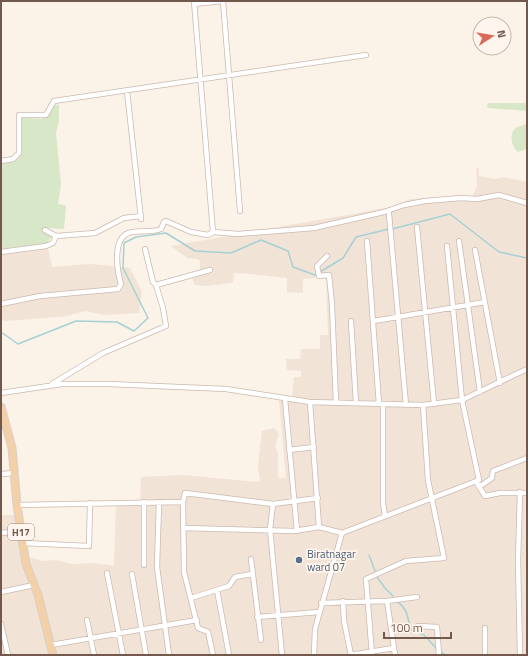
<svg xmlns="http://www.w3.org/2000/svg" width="528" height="656" viewBox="0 0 528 656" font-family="'Titillium Web',sans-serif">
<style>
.residential{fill:#f2e3d7}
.green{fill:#d7e7c8}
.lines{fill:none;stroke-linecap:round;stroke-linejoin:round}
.stream{stroke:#a5d1d4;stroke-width:1.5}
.minor-casing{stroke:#ccb9af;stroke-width:6}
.primary-casing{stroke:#d8d0cd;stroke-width:9}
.minor{stroke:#fff;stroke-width:4.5}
.primary{stroke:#f3d0a7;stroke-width:7}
.service-dot{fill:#5c6f8a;stroke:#fef6ee;stroke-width:1.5}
.labels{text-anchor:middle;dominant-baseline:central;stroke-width:3.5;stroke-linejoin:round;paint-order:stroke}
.shield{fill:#fef6ee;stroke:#9d877e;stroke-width:1}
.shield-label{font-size:10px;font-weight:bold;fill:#73584e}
.service-label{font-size:11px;fill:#4e5e75;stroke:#fef6ee;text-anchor:start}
</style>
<rect width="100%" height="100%" fill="#fbf2e8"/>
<path class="residential" d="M476 168H479V176L495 179 503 177 527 182V655H1V515H15L22 555 43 561 56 560 72 564 95 563 114 566 116 505H140L141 477 182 475 260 482 258 465 262 431 274 428 279 434 275 446 278 454V474L279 478H286L279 400V397L292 398 294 377H301V371L287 370 286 359H300L301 349H320V335H328L326 277 303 279V293L287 292V278L250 274 234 273 233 282 230 283 206 286 195 285 192 279 200 274V261L197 259 187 258 171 246 392 207 410 199 473 196 477 185Z
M1 238 4 249 47 243 52 267 91 264 130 268 142 292 139 313 105 315 85 311 67 316 47 318 5 321 1 320Z"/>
<path class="green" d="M488 103H527V111L487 108Z
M59 104V120L56 133 61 185 58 204 66 205 64 229 48 228 46 233 52 236 47 243 3 249 1 238V158L5 157 17 160 21 153 20 117C36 118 48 124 53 106Z
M527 122V149L518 152C512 148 508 133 516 128 520 125 524 127 527 122Z"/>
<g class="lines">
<path class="stream" d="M392 229 450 214 499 252 527 258
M1 332 18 344 76 321 117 322 134 331 148 318 123 268 124 243 136 237 166 233 195 251 231 253 261 240 288 251 293 267 315 275 343 258 356 237 389 229
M369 555 375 571
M377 577 385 588 393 596
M396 601C407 607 408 617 410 629L424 635 437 649
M440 652 446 655"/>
<g class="minor-casing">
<path id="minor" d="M194 1 213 232
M194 4 223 1 240 211
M127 91 141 219
M1 161 13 159 19 153V115H46L54 101 366 55
M389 214 406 405
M417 227 434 404
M56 236 95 233 124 218 141 216
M367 241 379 404
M459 241 480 392
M145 249 153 282 156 285
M475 250 500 383
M1 252 46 246 53 243 56 236 45 230
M327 256 317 266 319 276 329 275 332 304 336 403
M1 304 40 296 118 289 121 284C117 270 111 234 133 232 143 230 151 233 161 229L164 222 166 221 191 232 208 235 213 232 238 234 314 228 384 212 404 205 425 201 461 198 477 199 499 195 527 203
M351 321 356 403
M374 321 485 302
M52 384 103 353 166 326 163 308 156 285 210 270
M1 393 62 384H109L226 389 310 402 423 405 462 400 527 369
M285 399 297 531
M310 402 319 527 342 533
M383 404V503L385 516
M289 450 314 447
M1 474 15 473
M476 481 478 485H482L492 478 493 471 527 458
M478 485 485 496 500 493H527
M159 502 157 567 169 655
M183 502 184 572 198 628 208 632 213 655
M273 504 270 529 282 655
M17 505 183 502 185 493 273 504 318 498
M183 528 294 531 319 527
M1 533 21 531
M23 543 89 546 90 503
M251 559 261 640
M144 565V502
M107 573 123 655
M132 574 146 655
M217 590 229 655
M1 592 34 585
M191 598 229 586 235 577 252 574
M343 601 344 621 351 655
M387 601 395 655
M321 603 387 601 417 597
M257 617 319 612
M87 620 94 655
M1 624 8 655
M418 626 437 627 439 655
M485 628V655
M51 645 197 620
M314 655 315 629 342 533 479 480 462 400 447 246
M350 655 394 648
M372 655 366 579 406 561 444 558 428 480 423 405
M520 655 518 561 520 492"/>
</g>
<g class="primary-casing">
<path id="primary" d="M1 407 12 448 17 505 26 564 38 595 53 655"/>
</g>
<use href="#minor" class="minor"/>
<use href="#primary" class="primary"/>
</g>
<circle class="service-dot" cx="299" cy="560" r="4"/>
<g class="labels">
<rect class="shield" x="8" y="524" width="26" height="16" rx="3"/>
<g class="shield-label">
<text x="21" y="532">H17</text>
</g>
<g class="service-label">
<text x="307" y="554">Biratnagar<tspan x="307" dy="13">ward 07</tspan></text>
</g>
</g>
<rect width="528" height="656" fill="none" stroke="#73584e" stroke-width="4"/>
<g transform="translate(492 36) rotate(78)"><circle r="19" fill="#fef6ee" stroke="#c6b7ae"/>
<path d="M0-3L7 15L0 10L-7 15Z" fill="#da6a58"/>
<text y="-6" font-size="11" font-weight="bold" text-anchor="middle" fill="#73584e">N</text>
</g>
<path d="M384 632v6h67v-6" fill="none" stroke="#73584e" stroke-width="2"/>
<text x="390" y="632" font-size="12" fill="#73584e" stroke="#fef6ee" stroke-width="3" paint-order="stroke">100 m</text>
</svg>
